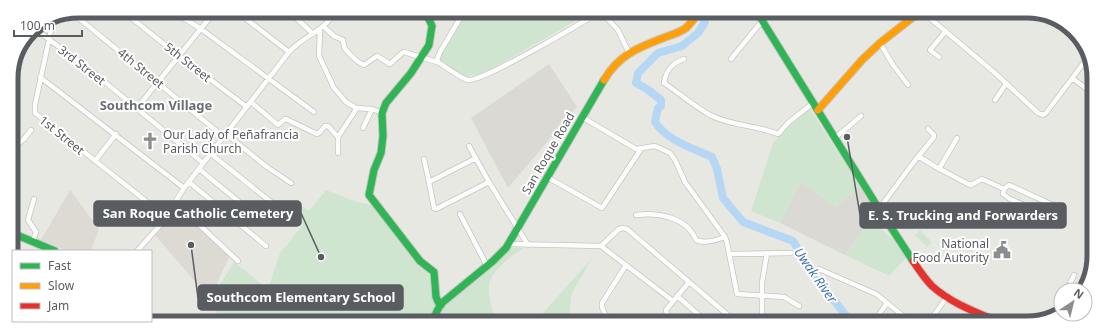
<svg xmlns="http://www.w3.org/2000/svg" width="1105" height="334" viewBox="0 0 1105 334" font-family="'Noto Sans',sans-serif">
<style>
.industrial{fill:#dad9d4}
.education{fill:#dcdad2}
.green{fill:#d0e5cf}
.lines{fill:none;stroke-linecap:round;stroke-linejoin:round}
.river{stroke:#b6d7f4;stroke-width:8}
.street-casing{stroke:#c5c6c5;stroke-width:6}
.fast-casing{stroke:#c4c5c3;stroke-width:9}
.slow-casing{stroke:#c4c5c3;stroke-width:9}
.jam-casing{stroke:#c4c5c3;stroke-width:9}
.street{stroke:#fcfcfb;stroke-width:4.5}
.fast{stroke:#30b455;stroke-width:7}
.slow{stroke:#ff9f0a;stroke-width:7}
.jam{stroke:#e5322d;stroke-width:7}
.labels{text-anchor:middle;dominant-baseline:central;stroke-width:4;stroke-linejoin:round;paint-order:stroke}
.street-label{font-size:12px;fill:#595c61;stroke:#fff}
.poi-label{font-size:12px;fill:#595c61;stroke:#fff;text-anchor:start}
.neighbourhood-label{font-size:13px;font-weight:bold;fill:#6a6e73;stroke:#fff}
.water-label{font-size:13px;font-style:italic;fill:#4276b3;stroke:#fff}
.rim{fill:none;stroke:#595c61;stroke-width:5}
.leader{fill:none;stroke:#595c61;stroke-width:1.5}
.callout-dot{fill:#595c61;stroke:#fff;stroke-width:1.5}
.callout{fill:#595c61;stroke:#595c61;stroke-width:1.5}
.callout-label{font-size:13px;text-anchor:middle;font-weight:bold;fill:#fff}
</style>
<rect width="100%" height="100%" fill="#e8e8e3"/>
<path class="industrial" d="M549 64 577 107 508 188 471 118Z
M801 182 835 207 860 186 877 211 845 255 780 223Z"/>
<path class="education" d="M70 190 99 229 91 251H68L41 240Z
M179 208 230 255 212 294 203 291 155 235Z"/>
<path class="green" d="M588 14 484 73C458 79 459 75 439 59L465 15Z
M809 108 860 186 835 207 801 182 780 223 751 211 773 143 789 123Z
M326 190 357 202 375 206 431 271 437 305 427 322 220 321 211 299 234 262 268 289 280 253 302 226 294 216 302 206 309 211Z
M902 213 914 225 909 230 897 218Z
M870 221 898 243 907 257 889 276 845 255Z
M920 230 932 242 927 247 915 235Z
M510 248H523C513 255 494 269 490 281 486 294 493 310 496 322H437L441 311 446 304 495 265Z
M592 258 571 295 569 322H535Z"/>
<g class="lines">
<path class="river" d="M699 14 705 22 698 33 682 46 658 53 638 73 636 83 647 89 661 100V106L658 108 655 122C666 140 692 148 712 157L717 169 723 198 743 222 793 241 814 275 851 322"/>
<g class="street-casing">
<path id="street" d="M603 14 618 30 629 53
M925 14 995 73 1038 113 1043 115 1046 113 1088 57
M241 15 289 52
M293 15 313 34
M462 15 440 52 437 60 439 63C446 67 462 79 468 80 482 82 578 25 596 14
M54 16 35 105V113L166 217
M76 16 224 137
M129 16 179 56 247 107
M180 16 201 29 314 112
M324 27 334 36 343 40C343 42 344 44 344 47 347 52 358 63 364 65L377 56 390 64 402 53 404 52 437 62
M34 28 95 74 203 163
M320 30 319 56 334 88 346 102 356 108 372 109 382 113
M880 43 893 65 908 85
M939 57 930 50 946 31
M684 59C672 63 666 70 664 83 679 93 694 106 710 115 731 126 756 125 778 134L789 122 813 103
M731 59 762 21
M40 77 184 188
M1072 78 1087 89
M995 100 1006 84
M251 102 278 125 285 119H286L317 134 319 133 325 126H328L338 137V153
M137 108 211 16
M582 117 636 149 655 146 670 153 675 160 685 182 725 237 727 243 737 294 784 297 799 306
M363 128 372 109
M226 134 267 167 291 183
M338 137 357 108
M835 138 861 116
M469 146 489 182 528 245
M12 147 13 148 24 139 31 130
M211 154 286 214
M918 156 936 167 970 185 973 184 982 179 1004 189 1009 185 1053 205 1056 211 1054 215 1049 216 1010 199 1003 194 1004 189
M424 159 429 182 476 158
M95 161 116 134
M199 169 265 223
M939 169 957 138
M547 177 602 208 641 149
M189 182 266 246
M429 182 434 208 436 209 489 182
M175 202 238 261
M879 209 913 163 934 137V135L928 129
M460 214 487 266
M636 215C657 212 687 217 696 240 704 244 717 240 725 237
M33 241 36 232 28 220 34 199
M509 244 601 246 673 301
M601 246 619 229 623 228 627 229 736 322
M137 251 162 223 184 188 289 52C302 37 321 33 333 15
M729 254 791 253
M819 269 876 294 912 323
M1067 290 1074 275
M677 296 707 322
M762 313V283L767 253
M1057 313 1061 305
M613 322C607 316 601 312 602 303L626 265
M676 322 667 315 666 310 689 282
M873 323 887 303
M928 323 947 297
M978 323 984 315"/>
</g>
<g class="fast-casing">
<path id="fast" d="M758 14 879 209 913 261
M427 15 432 26 429 45 411 73 386 103 382 113 383 136 381 153 374 170 369 195 420 261 434 272 436 297 440 306
M12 233 55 251
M151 317 154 321
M432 322 438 309 443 302 493 261 506 248 604 80"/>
</g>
<g class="slow-casing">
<path id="slow" d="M604 80C619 55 637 48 663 38 671 35 679 33 686 28 690 24 694 19 698 14
M818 110 862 60 880 43 917 14"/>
</g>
<g class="jam-casing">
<path id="jam" d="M913 261C919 270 925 279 932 286 952 304 978 313 1002 323"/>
</g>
<use href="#street" class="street"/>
<use href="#fast" class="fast"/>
<use href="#slow" class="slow"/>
<use href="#jam" class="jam"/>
</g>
<defs>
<g id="church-bare" transform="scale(1.38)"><path d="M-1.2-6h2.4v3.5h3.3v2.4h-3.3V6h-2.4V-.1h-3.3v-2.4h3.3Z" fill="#8b8d8e" stroke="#fff" stroke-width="2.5" paint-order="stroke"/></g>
<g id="civic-bare" transform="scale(1.38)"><path d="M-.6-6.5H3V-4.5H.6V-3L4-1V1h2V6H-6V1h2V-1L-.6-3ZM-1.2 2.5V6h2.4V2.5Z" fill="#8b8d8e" stroke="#fff" stroke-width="2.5" paint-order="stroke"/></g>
</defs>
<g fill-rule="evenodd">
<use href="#church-bare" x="150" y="141"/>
<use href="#civic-bare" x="1002" y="250"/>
</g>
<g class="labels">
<g class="street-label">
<text transform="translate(188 62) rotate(38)">5th Street</text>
<text transform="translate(82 65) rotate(38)">3rd Street</text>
<text transform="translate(141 68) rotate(39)">4th Street</text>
<text transform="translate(62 135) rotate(39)">1st Street</text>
<text transform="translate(548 153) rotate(-60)">San Roque Road</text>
</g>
<g class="poi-label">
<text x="163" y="134">Our Lady of Peñafrancia<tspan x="163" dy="14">Parish Church</tspan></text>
<text x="989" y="243" text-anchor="end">National<tspan x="989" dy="14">Food Autority</tspan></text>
</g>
<g class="neighbourhood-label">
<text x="156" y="105">Southcom Village</text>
</g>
<g class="water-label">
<text transform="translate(816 275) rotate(55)">Uwak River</text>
</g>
</g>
<path d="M0 0H1105V334H0ZM78 18H1027A60 60 0 0 1 1087 78V256A60 60 0 0 1 1027 316H78A60 60 0 0 1 18 256V78A60 60 0 0 1 78 18Z" fill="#fff" fill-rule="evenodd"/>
<path class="rim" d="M78 18H1027A60 60 0 0 1 1087 78V256A60 60 0 0 1 1027 316H78A60 60 0 0 1 18 256V78A60 60 0 0 1 78 18Z"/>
<path class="leader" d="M321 257L301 213M847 137L860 215M191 245L198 298"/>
<g class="callout-dot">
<circle cx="321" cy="257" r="4"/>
<circle cx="847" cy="137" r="4"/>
<circle cx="191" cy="245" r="4"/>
</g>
<g class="callout">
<rect x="94" y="201" width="207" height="25" rx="4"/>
<rect x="860" y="203" width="206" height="25" rx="4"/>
<rect x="198" y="285" width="205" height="25" rx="4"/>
</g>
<g class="callout-label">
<text x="198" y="218">San Roque Catholic Cemetery</text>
<text x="963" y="220">E. S. Trucking and Forwarders</text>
<text x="301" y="302">Southcom Elementary School</text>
</g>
<rect x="12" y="250" width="140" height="72" fill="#ffffff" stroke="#bdbec0"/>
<rect x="20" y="263" width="20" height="6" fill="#30b455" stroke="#bdbec0"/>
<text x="48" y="270" font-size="12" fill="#595c61">Fast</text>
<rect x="20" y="283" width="20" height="6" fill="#ff9f0a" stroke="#bdbec0"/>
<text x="48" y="290" font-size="12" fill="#595c61">Slow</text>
<rect x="20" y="303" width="20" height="6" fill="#e5322d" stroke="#bdbec0"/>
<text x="48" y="310" font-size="12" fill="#595c61">Jam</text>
<g transform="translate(1073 302) rotate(35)"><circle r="19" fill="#ffffff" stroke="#bdbec0"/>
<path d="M0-3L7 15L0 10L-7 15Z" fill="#8b8d8e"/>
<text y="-6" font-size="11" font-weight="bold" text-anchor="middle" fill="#595c61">N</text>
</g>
<path d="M14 30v6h68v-6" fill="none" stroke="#595c61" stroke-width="2"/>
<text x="20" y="30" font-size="12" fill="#595c61" stroke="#ffffff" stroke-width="3" paint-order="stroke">100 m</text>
</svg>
